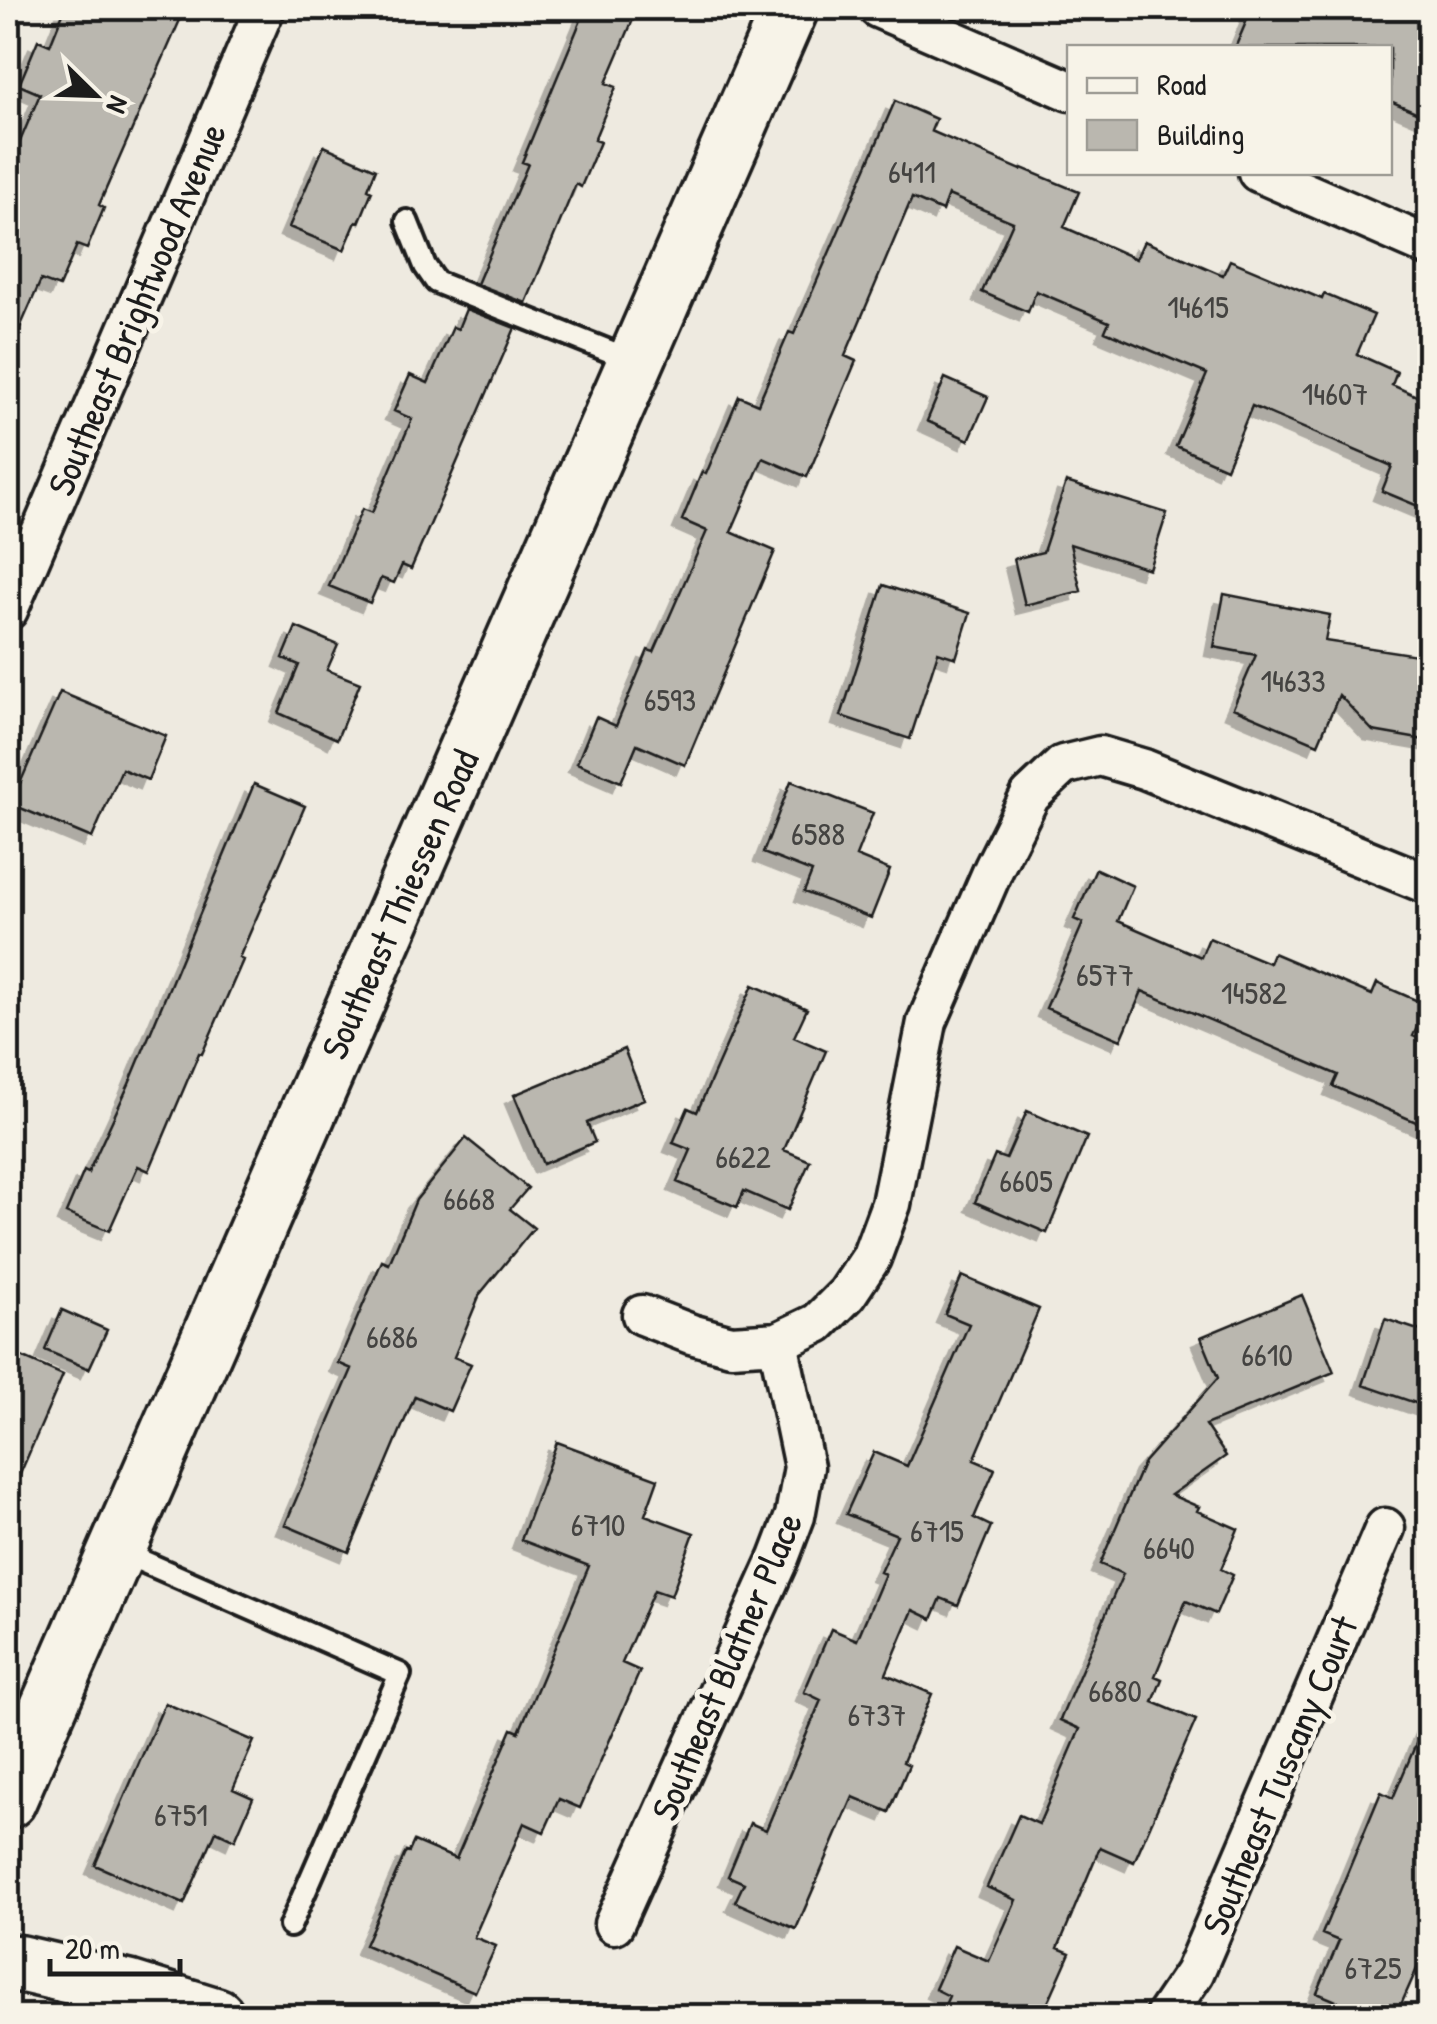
<svg xmlns="http://www.w3.org/2000/svg" width="1437" height="2024" viewBox="0 0 1437 2024" font-family="'Patrick Hand',sans-serif">
<style>
.building{fill:#bab7af;stroke:#1c1c1c;stroke-width:2.5;filter:url(#shadow)}
.lines{fill:none;stroke-linecap:round;stroke-linejoin:round}
.lane-casing{stroke:#1c1c1c;stroke-width:28}
.street-casing{stroke:#1c1c1c;stroke-width:45}
.secondary-casing{stroke:#1c1c1c;stroke-width:62}
.lane{stroke:#f7f3e8;stroke-width:20}
.street{stroke:#f7f3e8;stroke-width:38}
.secondary{stroke:#f7f3e8;stroke-width:55}
.labels{text-anchor:middle;dominant-baseline:central;stroke-width:10;stroke-linejoin:round;paint-order:stroke}
.number-label{font-size:32px;fill:#444341}
.street-label{font-size:38px;fill:#1c1c1c;stroke:#f7f3e8}
</style>
<defs>
<filter id="shadow"><feDropShadow dx="-9" dy="9" stdDeviation="0" flood-color="#0004"/></filter>
</defs>
<rect width="100%" height="100%" fill="#eeeae0"/>
<filter id="ink" filterUnits="userSpaceOnUse"><feTurbulence type="fractalNoise" baseFrequency=".01" numOctaves="2"/><feDisplacementMap in="SourceGraphic" scale="20" xChannelSelector="R" yChannelSelector="G"/><feConvolveMatrix kernelMatrix="1 2 1 2 8 2 1 2 1" color-interpolation-filters="sRGB"/></filter>
<g filter="url(#ink)">
<path class="building" d="M65 8H150L180 20 99 205 104 208 87 249 77 245 59 287 41 280 8 355V170L40 94 19 85 38 40 50 45Z
M586 8H638L606 83 616 87 594 140 600 142 581 187 576 184 526 303 477 284 528 164 522 162Z
M1252 8H1404L1430 19V118L1390 101V48H1235Z
M895 101 936 119 931 131 1021 170 1022 168 1079 192 1064 227 1136 259 1144 241 1223 275 1230 260 1322 299 1324 294 1374 315 1357 354 1397 372 1392 385 1421 398 1430 378V511L1382 491 1392 466 1252 406 1226 468 1176 446 1207 374 1105 331 1109 322 1036 291 1028 312 982 292 1013 222 948 195 942 211 912 198 845 356 856 361 807 477 763 458 731 532 775 551 685 765 637 744 621 782 577 763 596 717 616 726 648 650 654 652 707 531 682 520 702 472 706 474 739 396 758 404 789 332 794 334Z
M324 146 376 169 368 189 372 191 359 223 356 222 344 250 289 227Z
M466 309 515 328 411 569 402 565 394 583 381 578 370 603 329 586 362 509 372 513 412 419 394 411 410 375 428 383 453 327 458 329Z
M945 378 988 397 969 440 927 421Z
M1066 482 1167 513 1149 569 1070 544 1081 591 1025 605 1014 559 1043 552Z
M883 585 970 613 956 658 938 652 910 739 841 716Z
M1224 594 1330 615 1325 641 1430 657V741L1373 731 1339 695 1318 744 1233 708 1256 655 1214 647Z
M296 627 338 645 327 670 360 683 337 739 279 713 299 665 283 658Z
M60 692 166 736 148 780 122 769 92 838 11 804Z
M791 781 873 813 856 856 890 870 871 918 804 892 812 872 763 853Z
M254 784 305 806 239 958 243 960 202 1054 199 1053 149 1171 138 1166 109 1231 66 1213 84 1171 88 1173 129 1084Z
M1096 869 1133 886 1118 921 1201 957 1209 938 1269 963 1273 953 1372 995 1377 983 1427 1005 1413 1036 1430 1043V1128L1333 1086 1338 1075 1142 991 1121 1040 1046 1008 1083 923 1074 919Z
M753 985 807 1009 794 1037 826 1051 784 1150 810 1161 788 1210 744 1191 737 1207 677 1182 691 1150 673 1143 688 1108 697 1112Z
M624 1049 644 1099 587 1123 595 1142 543 1164 514 1095Z
M1027 1111 1087 1137 1047 1233 975 1202 995 1155 1006 1159Z
M466 1138 528 1188 510 1209 534 1228 480 1294 454 1357 471 1364 450 1411 415 1396 349 1552 285 1525 352 1369 338 1363 382 1261 389 1264 416 1200Z
M962 1276 1039 1309 974 1460 995 1469 974 1518 991 1526 958 1605 941 1598 932 1619 913 1610 886 1674 932 1694 903 1762 909 1765 889 1812 853 1797 796 1929 735 1902 744 1883 728 1876 750 1823 766 1830 821 1700 804 1692 831 1629 857 1640 885 1574 880 1572 897 1535 846 1514 874 1452 907 1466 969 1324 945 1314Z
M1302 1295 1334 1372 1205 1425 1226 1456 1171 1495 1199 1507 1197 1511 1238 1529 1221 1569 1233 1575 1216 1614 1186 1601 1155 1676 1162 1679 1153 1702 1196 1720 1134 1862 1100 1847 1058 1948 1070 1953 1042 2016H940L949 1996 935 1989 954 1946 989 1961 1016 1900 987 1887 1019 1815 1039 1824 1080 1729 1060 1720 1123 1574 1100 1564 1144 1462 1218 1378 1201 1337Z
M62 1310 107 1330 89 1369 45 1350Z
M1385 1319 1430 1334V1408L1363 1385Z
M8 1351 63 1375 8 1502Z
M557 1442 658 1479 645 1515 694 1533 671 1596 654 1590 622 1663 640 1671 580 1808 559 1799 544 1832 524 1823 474 1937 496 1946 475 1992 365 1945 406 1851 409 1852 414 1841 456 1859 512 1729 519 1732 589 1566 521 1540Z
M165 1703 254 1741 233 1789 253 1798 235 1840 216 1831 184 1904 95 1865Z
M1430 1711V1939L1396 2016H1372L1317 1993 1339 1941 1322 1934 1381 1792 1393 1798Z"/>
<g class="lines">
<g class="lane-casing">
<path id="lane" d="M407 221 425 266 436 282 634 361
M119 1551 400 1674 290 1926"/>
</g>
<g class="street-casing">
<path id="street" d="M878 8 1070 91
M1258 172 1430 247
M8 610 265 8
M642 1315 691 1334 731 1345 778 1342 818 1323 847 1294 871 1258 891 1204 927 1022 994 868 1030 796 1063 765 1100 756 1144 769 1430 885
M614 1924 779 1558 795 1516 804 1467 778 1342
M1165 2016 1194 1973 1385 1528"/>
</g>
<g class="secondary-casing">
<path id="secondary" d="M8 1800 790 8
M8 1963 21 1964 129 1989 216 2016"/>
</g>
<use href="#lane" class="lane"/>
<use href="#street" class="street"/>
<use href="#secondary" class="secondary"/>
</g>
</g>
<g class="labels">
<g class="number-label">
<text x="912" y="171">6411</text>
<text x="1198" y="306">14615</text>
<text x="1335" y="393">14607</text>
<text x="1293" y="680">14633</text>
<text x="670" y="699">6593</text>
<text x="818" y="833">6588</text>
<text x="1105" y="974">6577</text>
<text x="1254" y="992">14582</text>
<text x="743" y="1156">6622</text>
<text x="1026" y="1180">6605</text>
<text x="469" y="1198">6668</text>
<text x="392" y="1336">6686</text>
<text x="1267" y="1354">6610</text>
<text x="598" y="1524">6710</text>
<text x="937" y="1530">6715</text>
<text x="1169" y="1547">6640</text>
<text x="1115" y="1690">6680</text>
<text x="877" y="1714">6737</text>
<text x="181" y="1814">6751</text>
<text x="1373" y="1967">6725</text>
</g>
<g class="street-label">
<text transform="translate(136 309) rotate(-67)">Southeast Brightwood Avenue</text>
<text transform="translate(399 904) rotate(-66)">Southeast Thiessen Road</text>
<text transform="translate(726 1666) rotate(-67)">Southeast Blatner Place</text>
<text transform="translate(1279 1775) rotate(-67)">Southeast Tuscany Court</text>
</g>
</g>
<rect width="1437" height="2024" fill="none" stroke="#f7f3e8" stroke-width="40"/>
<rect x="20" y="20" width="1397" height="1984" fill="none" stroke="#1c1c1c" stroke-width="4" filter="url(#ink)"/>
<rect x="1067" y="45" width="325" height="130" fill="#f7f3e8" stroke="#9f9d96" stroke-width="2.5"/>
<rect x="1087" y="78" width="50" height="15" fill="#f7f3e8" stroke="#9f9d96" stroke-width="2.5"/>
<text x="1157" y="95" font-size="30" fill="#1c1c1c">Road</text>
<rect x="1087" y="120" width="50" height="30" fill="#bab7af" stroke="#9f9d96" stroke-width="2.5"/>
<text x="1157" y="145" font-size="30" fill="#1c1c1c">Building</text>
<g transform="translate(95 95) rotate(113)" stroke="#f7f3e8" stroke-width="8" paint-order="stroke">
<path d="M0-8L18 38L0 25L-18 38Z" fill="#1c1c1c"/>
<text y="-15" font-size="28" font-weight="bold" text-anchor="middle" fill="#1c1c1c">N</text>
</g>
<path d="M50 1959v15h130v-15" fill="none" stroke="#1c1c1c" stroke-width="5"/>
<text x="65" y="1959" font-size="30" fill="#1c1c1c" stroke="#f7f3e8" stroke-width="8" paint-order="stroke">20 m</text>
</svg>
